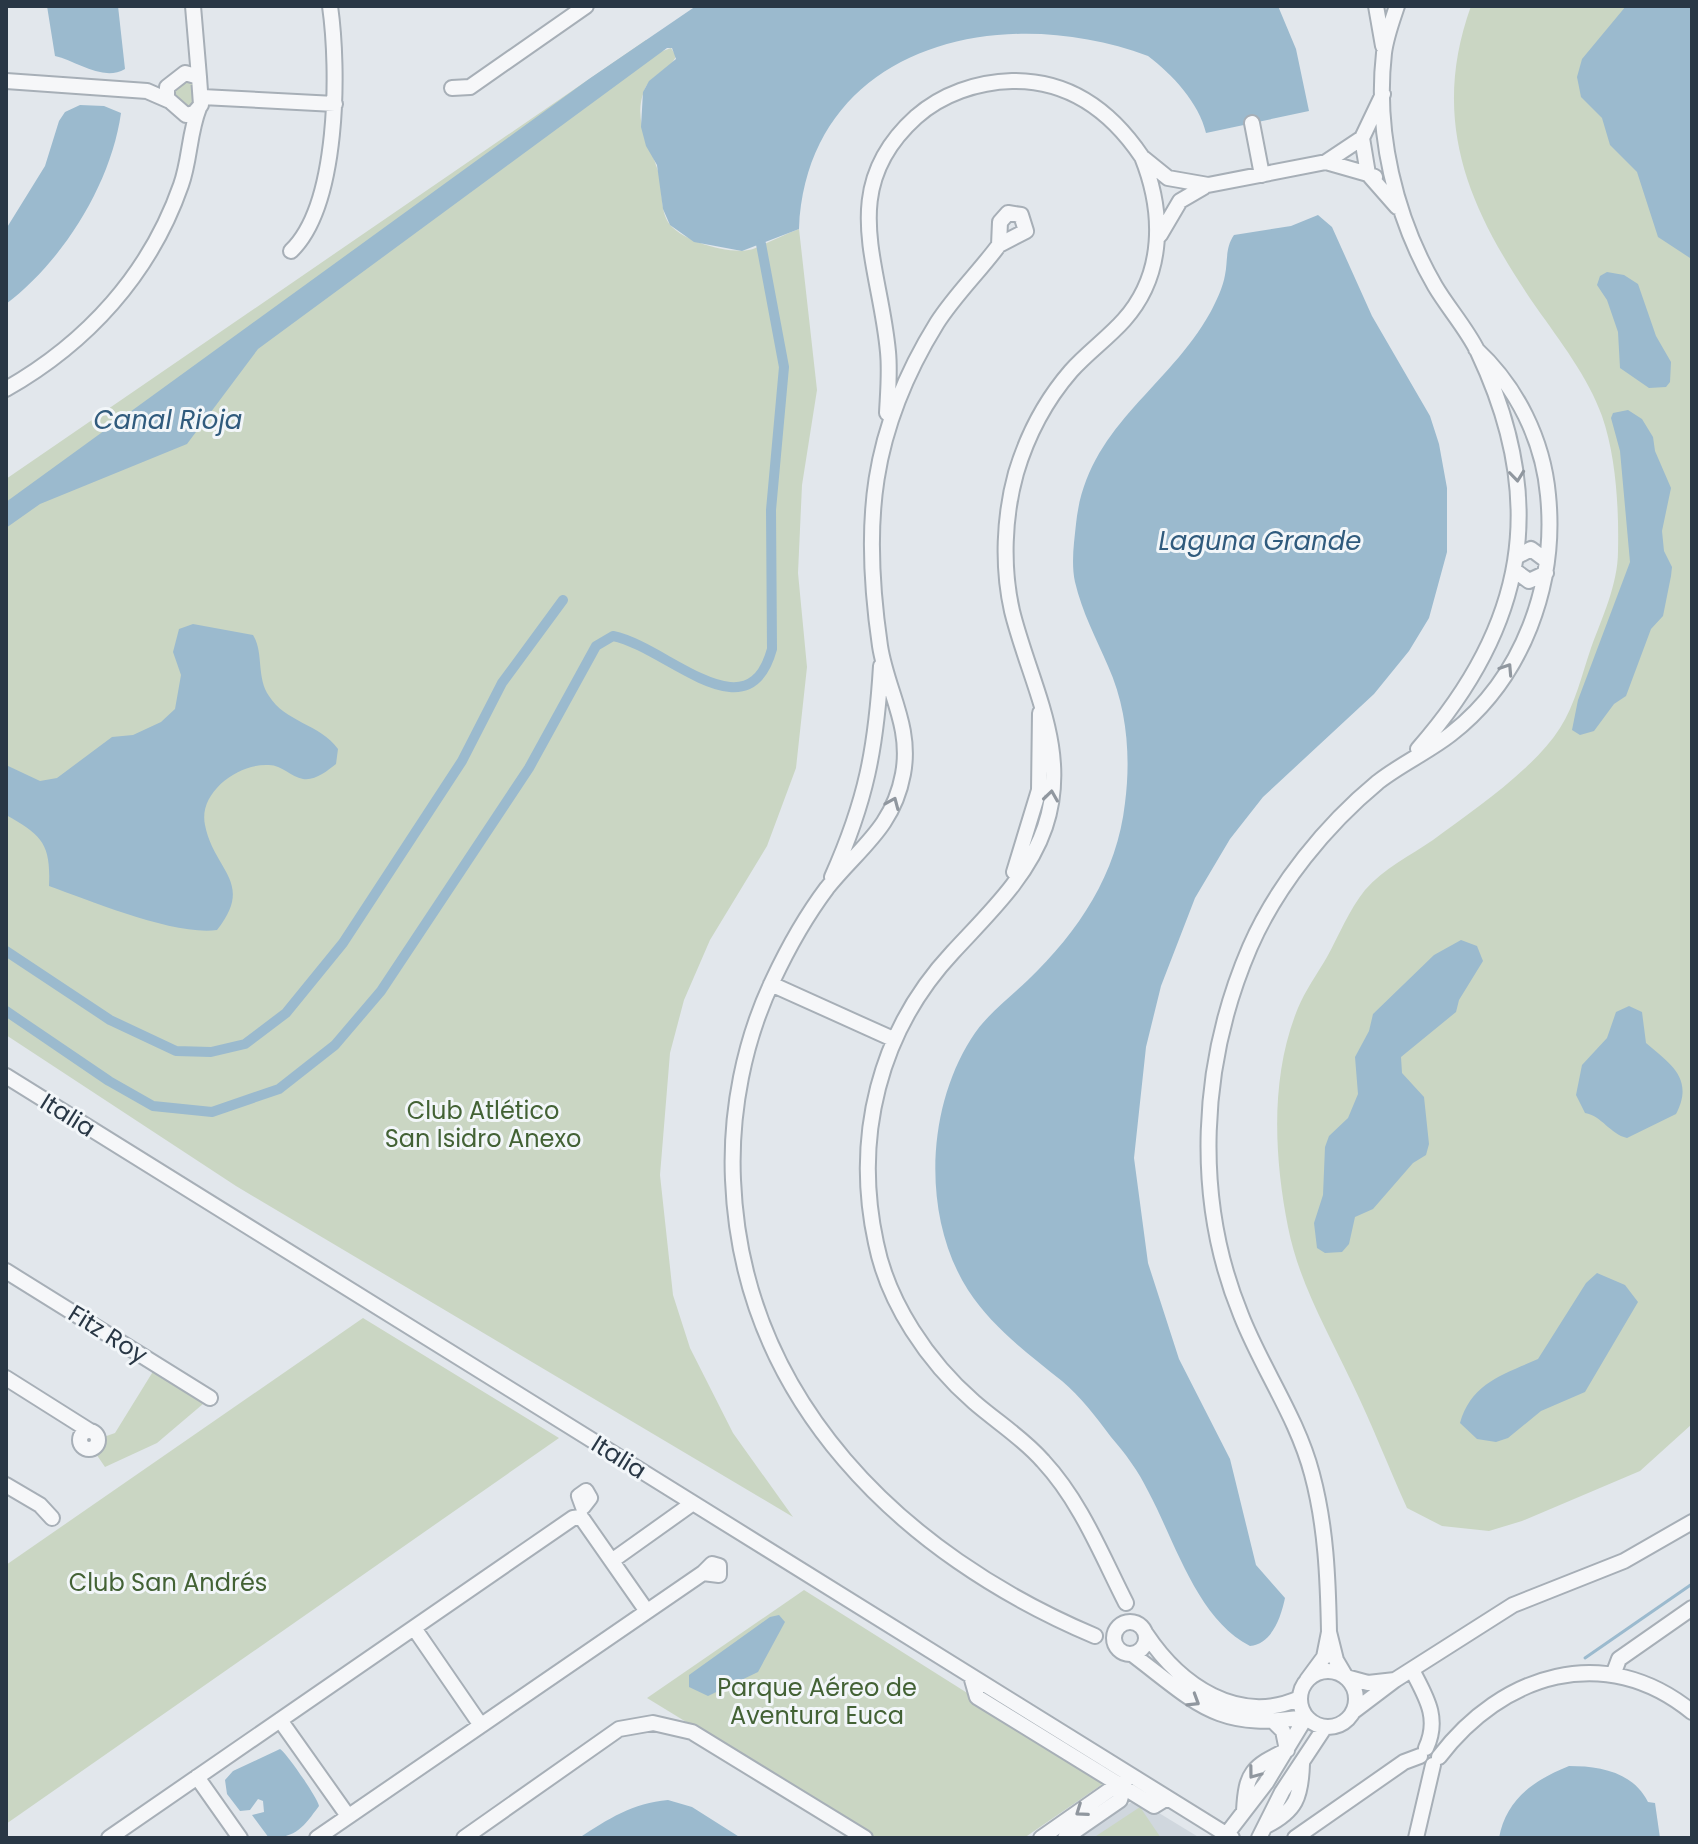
<svg xmlns="http://www.w3.org/2000/svg" width="1698" height="1844" viewBox="0 0 1698 1844" font-family="Poppins,sans-serif">
<style>
.built{fill:#d0d7de}
.green{fill:#cad6c3}
.water{fill:#9bbace}
.lines{fill:none;stroke-linecap:round;stroke-linejoin:round}
.stream{stroke:#9bbace;stroke-width:3}
.canal{stroke:#9bbace;stroke-width:10}
.minor-casing{stroke:#a7afb7;stroke-width:18}
.minor{stroke:#f6f7f9;stroke-width:14}
.oneway{stroke:#90979f}
.labels{text-anchor:middle;dominant-baseline:central;stroke-width:6;stroke-linejoin:round;paint-order:stroke}
.park-label{font-size:24px;fill:#436235;stroke:#f2f6f9}
.street-label{font-size:24px;fill:#293745;stroke:#f2f6f9}
.water-label{font-size:26px;font-style:italic;fill:#305b7d;stroke:#f2f6f9}
</style>
<rect width="100%" height="100%" fill="#e2e7ec"/>
<path class="built" d="M1136 1799 1200 1838H1079Z"/>
<path class="green" d="M1471 6H1692V1424L1640 1471 1522 1521 1489 1531 1442 1526 1407 1508C1388 1466 1372 1424 1352 1383 1328 1332 1299 1283 1288 1227 1274 1156 1270 1076 1298 1008 1305 991 1317 974 1327 957 1339 935 1349 910 1365 890 1384 868 1410 856 1433 840 1474 810 1533 770 1560 728 1575 705 1582 674 1591 648 1602 618 1618 584 1618 551 1619 508 1616 456 1602 416 1588 377 1560 341 1536 307 1470 211 1429 123 1471 6Z
M646 40 649 56 671 48 676 56C671 70 650 74 644 91 633 120 649 143 657 168 664 185 659 207 668 222 680 241 732 256 753 249 768 243 783 235 799 229L817 390 802 485 798 573 807 667 796 768 767 846 710 940 684 1000 670 1053 660 1175 673 1295 690 1348 733 1433 793 1517 236 1186 6 1035V479Z
M188 80 194 83V106L186 111 171 92Z
M363 1318 559 1438 6 1824V1565Z
M157 1365 210 1398 157 1443 105 1467 92 1448 98 1439 115 1433Z
M804 1590 1107 1781 1024 1838H876L647 1698Z
M1140 1807 1161 1838H1093Z"/>
<path class="water" d="M47 6H118L125 69C103 82 77 61 55 56Z
M696 6H1278L1296 49 1309 111 1206 133C1199 103 1172 74 1148 56 998 0 807 47 799 229L742 251 694 242 670 225 663 209 657 165 646 146 641 127 643 92 649 81 676 59 672 48H667L258 349 187 444 40 504 6 528V502L589 79Z
M1626 6H1692V264L1690 258 1658 237 1637 172 1610 145 1602 118 1581 97 1577 77 1582 59Z
M80 105 104 106 121 113C111 184 63 261 6 304V229L45 166 59 121 65 112Z
M1318 215 1332 227 1372 316 1430 416 1439 444 1447 488V552L1429 618 1409 651 1374 694 1263 797 1230 839 1195 898 1161 986 1146 1047 1134 1158 1148 1263 1179 1359 1230 1459 1256 1565 1285 1598C1281 1617 1272 1644 1250 1646 1197 1619 1175 1541 1148 1491 1139 1472 1125 1453 1111 1437 1096 1417 1081 1397 1062 1381 1027 1353 993 1328 968 1290 922 1218 926 1110 971 1039 985 1016 1009 998 1028 980 1079 931 1117 874 1125 803 1131 757 1127 708 1108 666 1096 638 1082 612 1075 582 1071 563 1074 543 1076 524 1086 427 1166 391 1210 313 1216 302 1223 287 1225 275 1228 261 1225 248 1234 235L1291 226Z
M1607 272 1624 275 1638 284 1656 336 1671 362 1670 382 1666 387 1649 388 1620 368 1618 332 1607 300 1597 285 1600 276Z
M1628 410 1642 419 1653 437 1655 451 1671 488 1662 531 1664 551 1672 567 1671 576 1663 616 1651 629 1626 696 1614 704 1594 731 1580 735 1572 730 1578 700 1630 562 1620 451 1611 418 1613 413Z
M193 624 253 635C264 652 256 677 269 696 285 722 320 724 338 749L336 764C327 771 315 781 303 779 291 777 282 765 269 765 239 763 198 792 205 825 214 871 255 882 217 930 175 936 91 901 49 886 51 844 42 835 6 815V765L40 781 57 778 112 737 133 735 161 722 175 709 181 675 173 652 179 629Z
M1461 940 1477 946 1483 961 1459 1000 1456 1012 1401 1057 1402 1073 1424 1097 1429 1144 1426 1155 1413 1163 1373 1209 1355 1217 1349 1244 1342 1252 1325 1253 1317 1248 1314 1223 1323 1195 1325 1147 1329 1136 1348 1118 1358 1094 1355 1057 1369 1031 1373 1014 1434 955Z
M1629 1006 1642 1012 1646 1043C1669 1063 1695 1078 1676 1114L1627 1138C1610 1134 1602 1116 1585 1113L1576 1095 1582 1065 1607 1038 1616 1012Z
M1597 1273 1625 1285 1638 1302 1585 1392 1541 1411 1508 1438 1496 1442 1477 1439 1460 1423C1471 1383 1504 1374 1538 1359L1586 1283Z
M779 1615 785 1622 758 1672 708 1696 689 1687V1675L770 1617Z
M280 1749C286 1752 319 1800 319 1806 304 1826 297 1838 269 1838L252 1815 264 1812 263 1801 258 1799 250 1810 240 1811 227 1794 225 1780 233 1771Z
M1569 1766C1600 1766 1633 1772 1648 1802L1655 1803 1660 1838H1499C1506 1799 1534 1780 1569 1766Z
M668 1800 692 1807 741 1838H579C608 1819 633 1803 668 1800Z"/>
<g class="lines">
<path class="stream" d="M1585 1658 1692 1584"/>
<path class="canal" d="M6 951 110 1020 176 1051 211 1052 245 1044 286 1013 343 943 462 761 502 683 563 600
M6 1011 109 1081 153 1106 212 1112 279 1089 335 1045 381 991 529 768 596 646 613 636C667 647 748 737 772 649L771 510 784 367 761 244"/>
<g class="minor-casing">
<path id="minor" d="M193 6 199 77
M1376 6 1383 46
M1397 6C1392 21 1386 37 1384 53 1375 132 1395 217 1435 286 1448 308 1467 329 1478 352 1549 502 1526 626 1418 749
M6 81 147 91 170 101 186 115 194 113 201 105 199 77 185 73 167 87V99
M452 88 470 87 586 6
M202 97 335 104
M1252 123 1262 175
M1362 138 1368 174 1375 177
M1326 162 1368 174 1397 207
M1008 213 1021 215 1026 231 999 245 1000 222Z
M1160 235 1180 201 1204 187
M999 245C979 272 955 295 937 323 870 431 862 523 880 646 887 691 912 726 903 774 893 828 859 848 827 888 806 916 788 948 773 980 744 1041 730 1112 733 1180 742 1400 901 1554 1095 1636
M291 251C339 205 339 69 330 6
M6 389C87 343 150 274 181 185 190 160 189 133 199 108
M887 413C888 393 890 372 888 352 880 263 836 189 916 117 942 94 977 82 1012 81 1069 80 1111 111 1142 157
M1516 557 1531 549 1547 561
M1514 570 1529 581 1546 573
M1014 872 1039 790 1040 713
M832 877C866 801 876 749 881 666
M771 984 893 1039
M6 1076 1232 1838
M6 1271 210 1398
M6 1378 90 1431
M80 1440a9 9 0 1 1 18 0a9 9 0 1 1-18 0Z
M6 1485 40 1505 52 1518
M586 1491 590 1498 583 1507 579 1496Z
M581 1517 646 1610
M613 1560 693 1503
M712 1564 719 1566V1575L703 1573Z
M1126 1603C1101 1554 1081 1502 1043 1461 1023 1438 997 1422 974 1402 928 1362 888 1303 876 1243 853 1137 879 1031 953 952 988 914 1028 877 1045 827 1071 750 1030 684 1012 611 1002 567 1004 516 1016 473 1027 436 1045 401 1071 371 1087 353 1108 338 1124 320 1165 274 1164 212 1142 157L1168 178 1208 185 1326 162 1362 138 1383 94
M1114 1638a16 16 0 1 1 32 0a16 16 0 1 1-32 0Z
M414 1628 480 1724
M1329 1632C1328 1579 1326 1526 1312 1474 1297 1417 1262 1369 1241 1315 1193 1198 1200 1063 1250 947 1277 885 1326 825 1378 782 1401 764 1428 752 1451 734 1523 678 1557 584 1548 495 1543 440 1517 387 1476 349
M1146 1634C1180 1685 1238 1726 1300 1698
M1132 1654C1198 1704 1217 1731 1306 1717L1266 1783 1226 1835
M1412 1670C1426 1697 1440 1718 1426 1748
M1300 1699a28 28 0 1 1 56 0a28 28 0 1 1-56 0Z
M1613 1675 1619 1659 1692 1608
M971 1676 977 1697 1154 1806 1167 1798
M1307 1680 1324 1657 1329 1632 1336 1660 1346 1677 1368 1683 1395 1680 1354 1711
M1395 1680 1513 1605 1624 1561 1692 1522
M280 1720 348 1816
M1439 1757C1502 1674 1605 1641 1692 1712
M197 1777 240 1838
M1244 1811C1246 1772 1252 1767 1287 1750L1283 1731 1274 1722
M1266 1826C1296 1811 1301 1797 1302 1764
M109 1838 573 1518 581 1517
M317 1838 703 1573
M464 1838 619 1729 653 1723 692 1732 865 1838
M1041 1838 1111 1789 1122 1788
M1065 1838 1120 1800 1125 1782
M1259 1838 1282 1792 1325 1727
M1295 1838 1404 1762 1420 1756
M1416 1838 1433 1765"/>
</g>
<use href="#minor" class="minor"/>
</g>
<defs><path id="oneway-chevron" d="M-2-3.5L2.5 0L-2 3.5" fill="none" stroke-width="1.6" stroke-linecap="round" stroke-linejoin="round" transform="scale(2)"/></defs>
<g class="oneway">
<use href="#oneway-chevron" transform="translate(1517 476) rotate(84)"/>
<use href="#oneway-chevron" transform="translate(1507 669) rotate(-57)"/>
<use href="#oneway-chevron" transform="translate(1051 796) rotate(-82)"/>
<use href="#oneway-chevron" transform="translate(893 803) rotate(-67)"/>
<use href="#oneway-chevron" transform="translate(1194 1701) rotate(32)"/>
<use href="#oneway-chevron" transform="translate(1254 1773) rotate(127)"/>
<use href="#oneway-chevron" transform="translate(1081 1811) rotate(145)"/>
</g>
<g class="labels">
<g class="park-label">
<text x="483" y="1110">Club Atlético<tspan x="483" dy="28">San Isidro Anexo</tspan></text>
<text x="168" y="1582">Club San Andrés</text>
<text x="817" y="1687">Parque Aéreo de<tspan x="817" dy="28">Aventura Euca</tspan></text>
</g>
<g class="street-label">
<text transform="translate(68 1115) rotate(32)">Italia</text>
<text transform="translate(108 1334) rotate(32)">Fitz Roy</text>
<text transform="translate(619 1457) rotate(32)">Italia</text>
</g>
<g class="water-label">
<text x="168" y="420">Canal Rioja</text>
<text x="1260" y="541">Laguna Grande</text>
</g>
</g>
<rect width="1698" height="1844" fill="none" stroke="#293745" stroke-width="16"/>
</svg>
